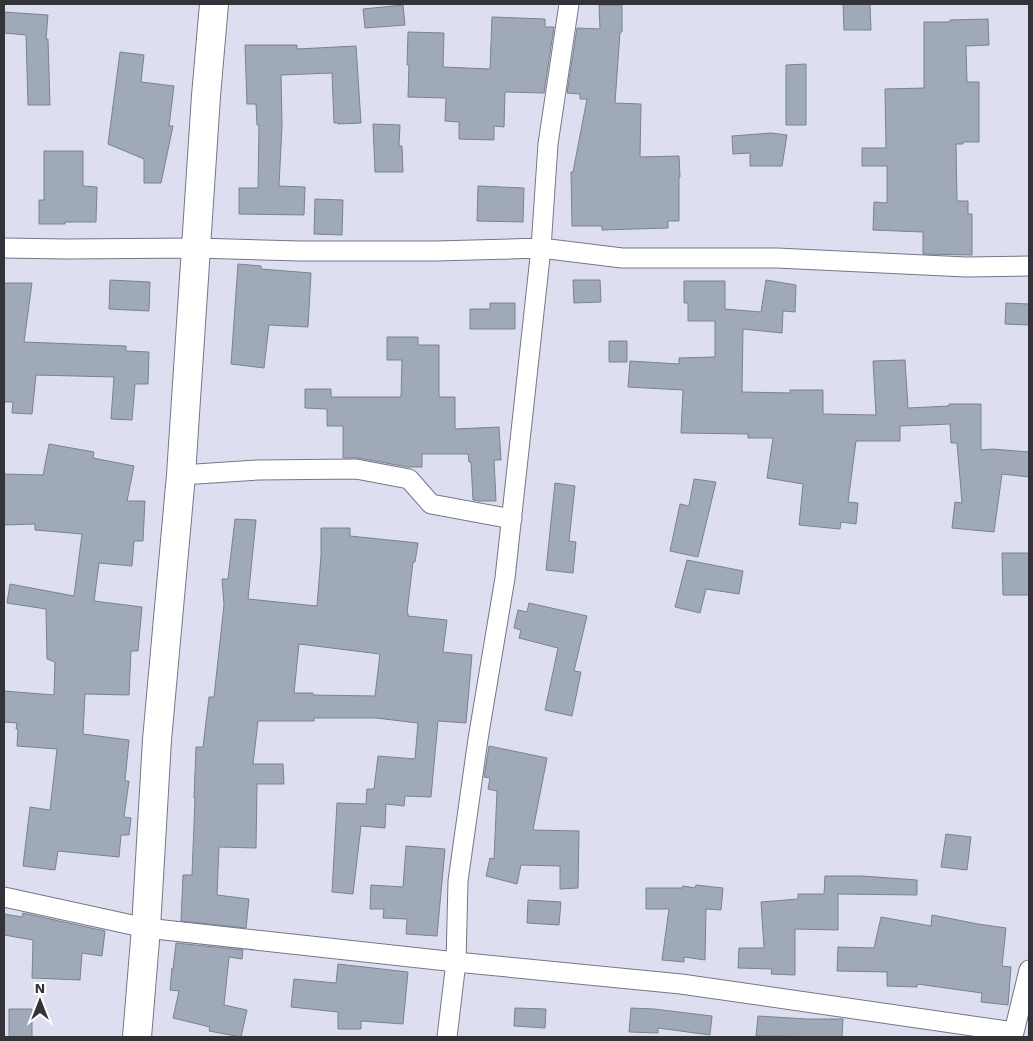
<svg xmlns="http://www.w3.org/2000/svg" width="1033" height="1041" viewBox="0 0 1033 1041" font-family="'Work Sans',sans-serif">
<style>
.building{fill:#9fa9b7;stroke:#798390;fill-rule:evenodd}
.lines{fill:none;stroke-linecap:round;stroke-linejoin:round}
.minor-casing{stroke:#767786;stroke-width:21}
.primary-casing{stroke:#767786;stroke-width:30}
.minor{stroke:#fff;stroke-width:19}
.primary{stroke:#fff;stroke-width:28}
</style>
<rect width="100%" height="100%" fill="#dddff0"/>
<path class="building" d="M843 4H870L871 30H844Z
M403 5 405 25 365 28 363 9Z
M599 5H622V32H620L615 103 641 104 640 157 679 156 680 177H679V221H668V228L602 230V226H572L571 172H573L587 99H580V94L567 93 577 28 600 29Z
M4 12 48 15 46 39H48L50 105H28L26 35 4 33Z
M492 17 545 19V27H554L544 93 505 92 504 127 494 126V140L459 139V122L445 121 446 98 408 97 409 65H407L408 32 444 33 443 67 490 69Z
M988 19 989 45 966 46 967 82H979V142H963V144H956L957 201H968V214H972V255L923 254V232L873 230 874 202 887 203V166H862V148H886L885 89 924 88V22H950V20Z
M245 45H297V49L356 46 361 123 338 124V123H334L332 73 281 75 282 126 279 186 305 187 304 215 239 214V188H258L259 125H257L256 104H247Z
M120 52 144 55 141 82 174 86 169 126H173L161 183H144V159L108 144Z
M806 64V125H786V65Z
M373 124 400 125 399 146H402L403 172H375Z
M771 133 787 135 782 166H750V153L733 154 732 136Z
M44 151H83V186L97 187 96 222H65V224H39V200H44Z
M478 186 524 188 523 222 477 221Z
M315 199 343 200 342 235 314 234Z
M238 264 261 266V269L311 273 308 327 269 325 264 368 231 364Z
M110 280 150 282 149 311 109 309Z
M573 280H600L601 302 574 303Z
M766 280 796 285 795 312 783 311 782 333 743 329 742 392 790 393V390H823V414L876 415 873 361 905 360 908 408 949 406V404H981V450L992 449 1029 452V477L1002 474 994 532 952 528 955 502 962 503 957 443H951L950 424 900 426V441H856L848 502 858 503 856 524 841 522 840 529 799 525 803 484 767 478 773 438H748V434L681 433 683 390 628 387 630 361 679 364V358L715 357V321H688V303H684V281H725V309L761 312Z
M4 283H32L24 342 126 346V351L149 352 148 384H135L132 420 111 419 114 377 36 375 32 414 12 413 13 402H4Z
M490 303H515V329H470V309H490Z
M1006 303 1029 304V325L1005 324Z
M387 337H418V345H439V397H455V429L499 427 501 460H494L496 501H479L473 500 471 462H469L468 454H422V467H408L358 458H343V426H327V409L305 408V389H331V397H401L402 360H387Z
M609 341H627V362H609Z
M49 444 94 452 93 458 134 466 127 501H145L143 541H134L132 566 99 563 94 601 142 607 138 651H131L129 695 85 694 83 734 129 740 125 781H129L124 817 131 818 129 835H121L119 857 58 851 55 870 23 866 30 807 50 810 57 749 17 746 18 729H16L17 723 4 722V691L54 695 55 662 47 659 46 609 7 603 10 584 74 596 82 534 35 530V524L4 525V474L43 475Z
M694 479 716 482 698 557 670 551 680 504 689 506Z
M555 483 575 486 569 541 576 542 573 573 546 570Z
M235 519 256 520 248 599 317 606 321 556V528H350V536L418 543 415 562H413L407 613H408V616L447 620 443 652 472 655 466 723 438 721 431 797 405 796 404 806 386 804 385 828 361 826 353 894 332 892 337 803 366 804 367 789H374L378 756 415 759 418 723 376 718H314V721H258L253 764H283L284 784H257L256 848 219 847 217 895 249 899 246 928 181 921 183 875H192L195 798H194L196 747H203L209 697H214L224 605 222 579H228ZM299 644 380 654 375 696 313 695V693H294Z
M1002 553H1029V595H1003Z
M687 560 743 571 739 594 706 589 700 613 675 607Z
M529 603 587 616 574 671 581 672 572 716 545 710 558 648 519 638 521 630 514 628 518 610 527 612Z
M489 746 547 758 533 830 579 831 578 888 560 889V866L521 865 517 884 486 876 490 858 494 859 497 791 488 789 490 778 484 777Z
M946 834 971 837 967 870 941 867Z
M406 846 445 849 437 936 406 934 407 919 383 918 384 909H370L371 885 403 887Z
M825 876H862L917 880V895L838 894V930L795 929V975L771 974 772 969 738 968 739 948H764L761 902 798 899V894H824Z
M696 885 723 888 721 910 706 909 705 960 684 957V962L662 960 669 909H646V888H682L683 886 695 888Z
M528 900 561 902 559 925 527 923Z
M23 913 105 931 102 956 82 953 80 980 32 978 33 940 4 935V914L22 917Z
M932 915 978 924 1006 928 1002 966 1011 967 1008 1005 981 1002 982 993 917 984V987L887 986V972L837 971 838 947 874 948 881 917 931 926Z
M176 943 243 950 242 959 229 957 224 1005 247 1010 241 1037 209 1031 210 1027 173 1018 179 991 170 990 172 968 173 969Z
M338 964 408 972 403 1024 361 1021V1029H338V1012L291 1007 294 979 336 983Z
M515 1008 546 1009 545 1028 514 1026Z
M631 1008 654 1009 712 1016 710 1035 658 1028V1033L629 1032Z
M9 1009H32V1037H9Z
M758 1016 807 1019H843L842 1037 756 1036Z"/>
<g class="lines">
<g class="minor-casing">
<path id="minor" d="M4 248 66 249 196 248 300 251H436L541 248 622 258H777L966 267 1029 266
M181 475 258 470 356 469 409 479 431 504 512 519
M4 897 146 928 456 962 681 984 1014 1032
M447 1037 456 962 458 881 478 739 505 578 541 248 548 144 569 4
M1013 1037 1014 1032 1029 970"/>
</g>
<g class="primary-casing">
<path id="primary" d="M137 1037 146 928 157 740 181 475 206 96 214 4"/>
</g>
<use href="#minor" class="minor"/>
<use href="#primary" class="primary"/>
</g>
<rect width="1033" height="1041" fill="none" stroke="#33343a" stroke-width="10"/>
<g transform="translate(40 1001)" stroke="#ffffff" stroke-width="4" paint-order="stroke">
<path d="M0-4L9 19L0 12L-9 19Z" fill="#33343a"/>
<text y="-8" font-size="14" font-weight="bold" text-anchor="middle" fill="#33343a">N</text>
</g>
</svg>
